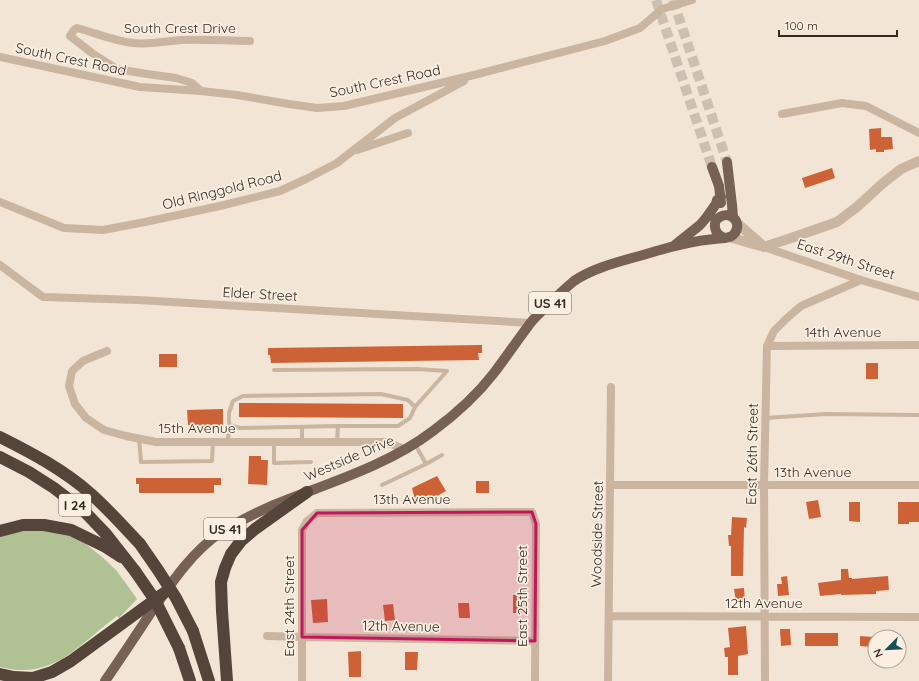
<svg xmlns="http://www.w3.org/2000/svg" width="919" height="681" viewBox="0 0 919 681" font-family="Quicksand,sans-serif">
<style>
.green{fill:#b0c194}
.building{fill:#ce6237}
.lines{fill:none;stroke-linecap:round;stroke-linejoin:round}
.primary-tunnel{stroke:#ccc0b2;stroke-width:10;stroke-dasharray:10 5;stroke-linecap:butt}
.service{stroke:#cab5a0;stroke-width:4}
.minor{stroke:#cab5a0;stroke-width:8}
.tertiary{stroke:#cab5a0;stroke-width:10}
.primary{stroke:#776154;stroke-width:10}
.motorway{stroke:#55443a;stroke-width:12}
.motorway-bridge{stroke:#55443a;stroke-width:12}
.marked{fill:#c2185b;fill-opacity:0.2;stroke:#c2185b;stroke-width:3;stroke-linejoin:round}
.labels{text-anchor:middle;dominant-baseline:central;stroke-width:3.5;stroke-linejoin:round;paint-order:stroke}
.shield{fill:#faefe1;stroke:#6f655d;stroke-width:1}
.shield-label{font-size:13px;font-weight:bold;fill:#342a24}
.street-label{font-size:14px;fill:#342a24;stroke:#faefe1}
</style>
<rect width="100%" height="100%" fill="#f2e5d5"/>
<path class="green" d="M29 530H46L68 535 86 544 102 557 116 570 130 589 137 599 119 618 117 616C79 644 54 681 0 667V537L13 533Z"/>
<path class="building" d="M881 128V137H892L893 149 884 150V152H876V149L870 150 869 129Z
M832 168 835 178 805 188 802 178Z
M482 345V353H478L479 360 271 363 270 355H268V348Z
M159 354H177V367H159Z
M866 363H878V379H866Z
M239 403 403 404V418L239 417Z
M223 409V425H188L187 410Z
M249 456H261V460H268L267 485 248 484Z
M437 476 446 491 430 500 427 496 417 501 416 500H415L412 488Z
M136 478H221V485H214V493H139V484H136Z
M476 481H489V493H476Z
M818 500 821 517 809 519 806 502Z
M849 502H860V522L849 521Z
M898 502H919V522H909V524H898Z
M732 517 747 518 746 528 744 527 743 576H731V546H729L728 535H731Z
M841 569H848L849 578H852V579L888 576 889 590 876 591V594L841 595V594L820 596 818 583 841 580Z
M787 576 789 595 778 596 777 584H782L781 577Z
M744 588 745 601 736 602 734 589Z
M526 590 527 613H513V595H519V591Z
M327 599 328 622 313 623 311 600Z
M458 603H469L470 618H459Z
M393 604 395 620 385 621 383 605Z
M746 626 748 654 738 656V675H728V657H725L724 648 730 647 728 628Z
M780 629H790L791 645 781 646Z
M805 633H838V646H805Z
M860 636 873 637V647L860 646Z
M361 651V677H349L348 652Z
M405 652H418L417 670H405Z"/>
<g class="lines">
<path class="primary-tunnel" d="M656 0 712 167
M673 0 727 162"/>
<path class="service" d="M274 370 417 369 447 371 415 407
M765 418 826 414 919 415
M229 425 240 428 338 426
M302 427V442
M139 438 141 462 212 461 213 442
M228 441 229 425V413L233 401 243 396 381 394 408 400 415 407 410 418 398 426H338L337 442
M274 442V463L311 462
M415 444 426 464
M382 485 426 464 442 455"/>
<path class="minor" d="M0 57 140 87 201 91 237 95 289 104 317 108 344 106 474 75 605 41 640 28 662 9 692 0
M201 91 192 83 176 78 147 74 117 69 92 53 70 36 74 30 77 28C96 33 114 41 133 43 148 45 167 41 182 40 205 39 227 41 250 41
M782 114 842 103 866 106 919 133
M357 150 408 133
M0 202 64 228 103 230 145 222 220 206 280 191 306 179 337 163 395 118 464 81
M764 247 861 280 919 297
M0 265 43 297 138 300 530 323
M767 346 919 345
M107 351 83 361 72 371 69 386 75 404 86 418 104 430 126 436 156 442H385L405 449
M610 485H919
M609 616 919 617
M267 636 302 637 535 641
M302 681V530L307 521 317 513 532 512 536 524 535 681
M608 681 611 387
M765 681 764 485 767 346 774 331 786 319 801 306 861 280"/>
<path class="tertiary" d="M737 223 761 244
M729 237 764 247
M764 247 794 237 837 222 858 206 882 184 901 169 919 161"/>
<path class="primary" d="M727 162 732 205 733 217
M712 167 719 186 721 203
M675 245 700 225 706 218 716 204 717 200 721 197
M105 681C121 658 136 635 152 611 172 582 191 553 221 532 225 529 230 526 235 524 253 514 270 506 289 499 338 480 391 463 433 431 456 414 477 395 494 373 506 357 517 341 529 325 533 319 538 315 543 310 553 300 563 290 574 281 596 266 627 260 653 252 673 246 693 241 714 239 721 238 730 239 734 234 744 223 729 207 716 220 713 228 716 235 725 238"/>
<path class="motorway" d="M0 437C32 453 64 470 91 494 108 509 124 527 140 544
M0 457 29 472 54 488 85 512 106 534 135 571
M0 531 23 525H44L71 530 104 546 121 557
M193 631 209 681
M179 648 190 681
M0 674 14 677 33 678 52 672 71 661 164 593
M227 681 222 611 221 582 225 568 231 554 241 541 255 529 307 492"/>
<path class="motorway-bridge" d="M140 544 158 570 176 598 193 631
M135 571 155 600 179 648"/>
</g>
<path class="marked" d="M532 512 536 524 535 641 302 637V530L317 513Z"/>
<g class="labels">
<g class="shield">
<rect x="529" y="292" width="42" height="22" rx="3"/>
<rect x="59" y="494" width="32" height="22" rx="3"/>
<rect x="204" y="518" width="42" height="22" rx="3"/>
</g>
<g class="shield-label">
<text x="550" y="303">US 41</text>
<text x="75" y="505">I 24</text>
<text x="225" y="529">US 41</text>
</g>
<g class="street-label">
<text x="180" y="28">South Crest Drive</text>
<text transform="translate(71 59) rotate(12)">South Crest Road</text>
<text transform="translate(385 81) rotate(-12)">South Crest Road</text>
<text transform="translate(222 190) rotate(-14)">Old Ringgold Road</text>
<text transform="translate(846 259) rotate(18)">East 29th Street</text>
<text transform="translate(260 294) rotate(3)">Elder Street</text>
<text x="843" y="332">14th Avenue</text>
<text x="197" y="428">15th Avenue</text>
<text transform="translate(752 454) rotate(-89)">East 26th Street</text>
<text transform="translate(349 458) rotate(-23)">Westside Drive</text>
<text x="813" y="472">13th Avenue</text>
<text x="412" y="499">13th Avenue</text>
<text transform="translate(597 534) rotate(-89)">Woodside Street</text>
<text transform="translate(522 596) rotate(-90)">East 25th Street</text>
<text x="764" y="603">12th Avenue</text>
<text transform="translate(289 606) rotate(-90)">East 24th Street</text>
<text transform="translate(401 626) rotate(1)">12th Avenue</text>
</g>
</g>
<g transform="translate(887 649) rotate(246)"><circle r="19" fill="#faefe1" stroke="#aba095"/>
<path d="M0-3L7 15L0 10L-7 15Z" fill="#185057"/>
<text y="-6" font-size="11" font-weight="bold" text-anchor="middle" fill="#342a24">N</text>
</g>
<path d="M779 30v6h118v-6" fill="none" stroke="#342a24" stroke-width="2"/>
<text x="785" y="30" font-size="12" fill="#342a24" stroke="#faefe1" stroke-width="3" paint-order="stroke">100 m</text>
</svg>
